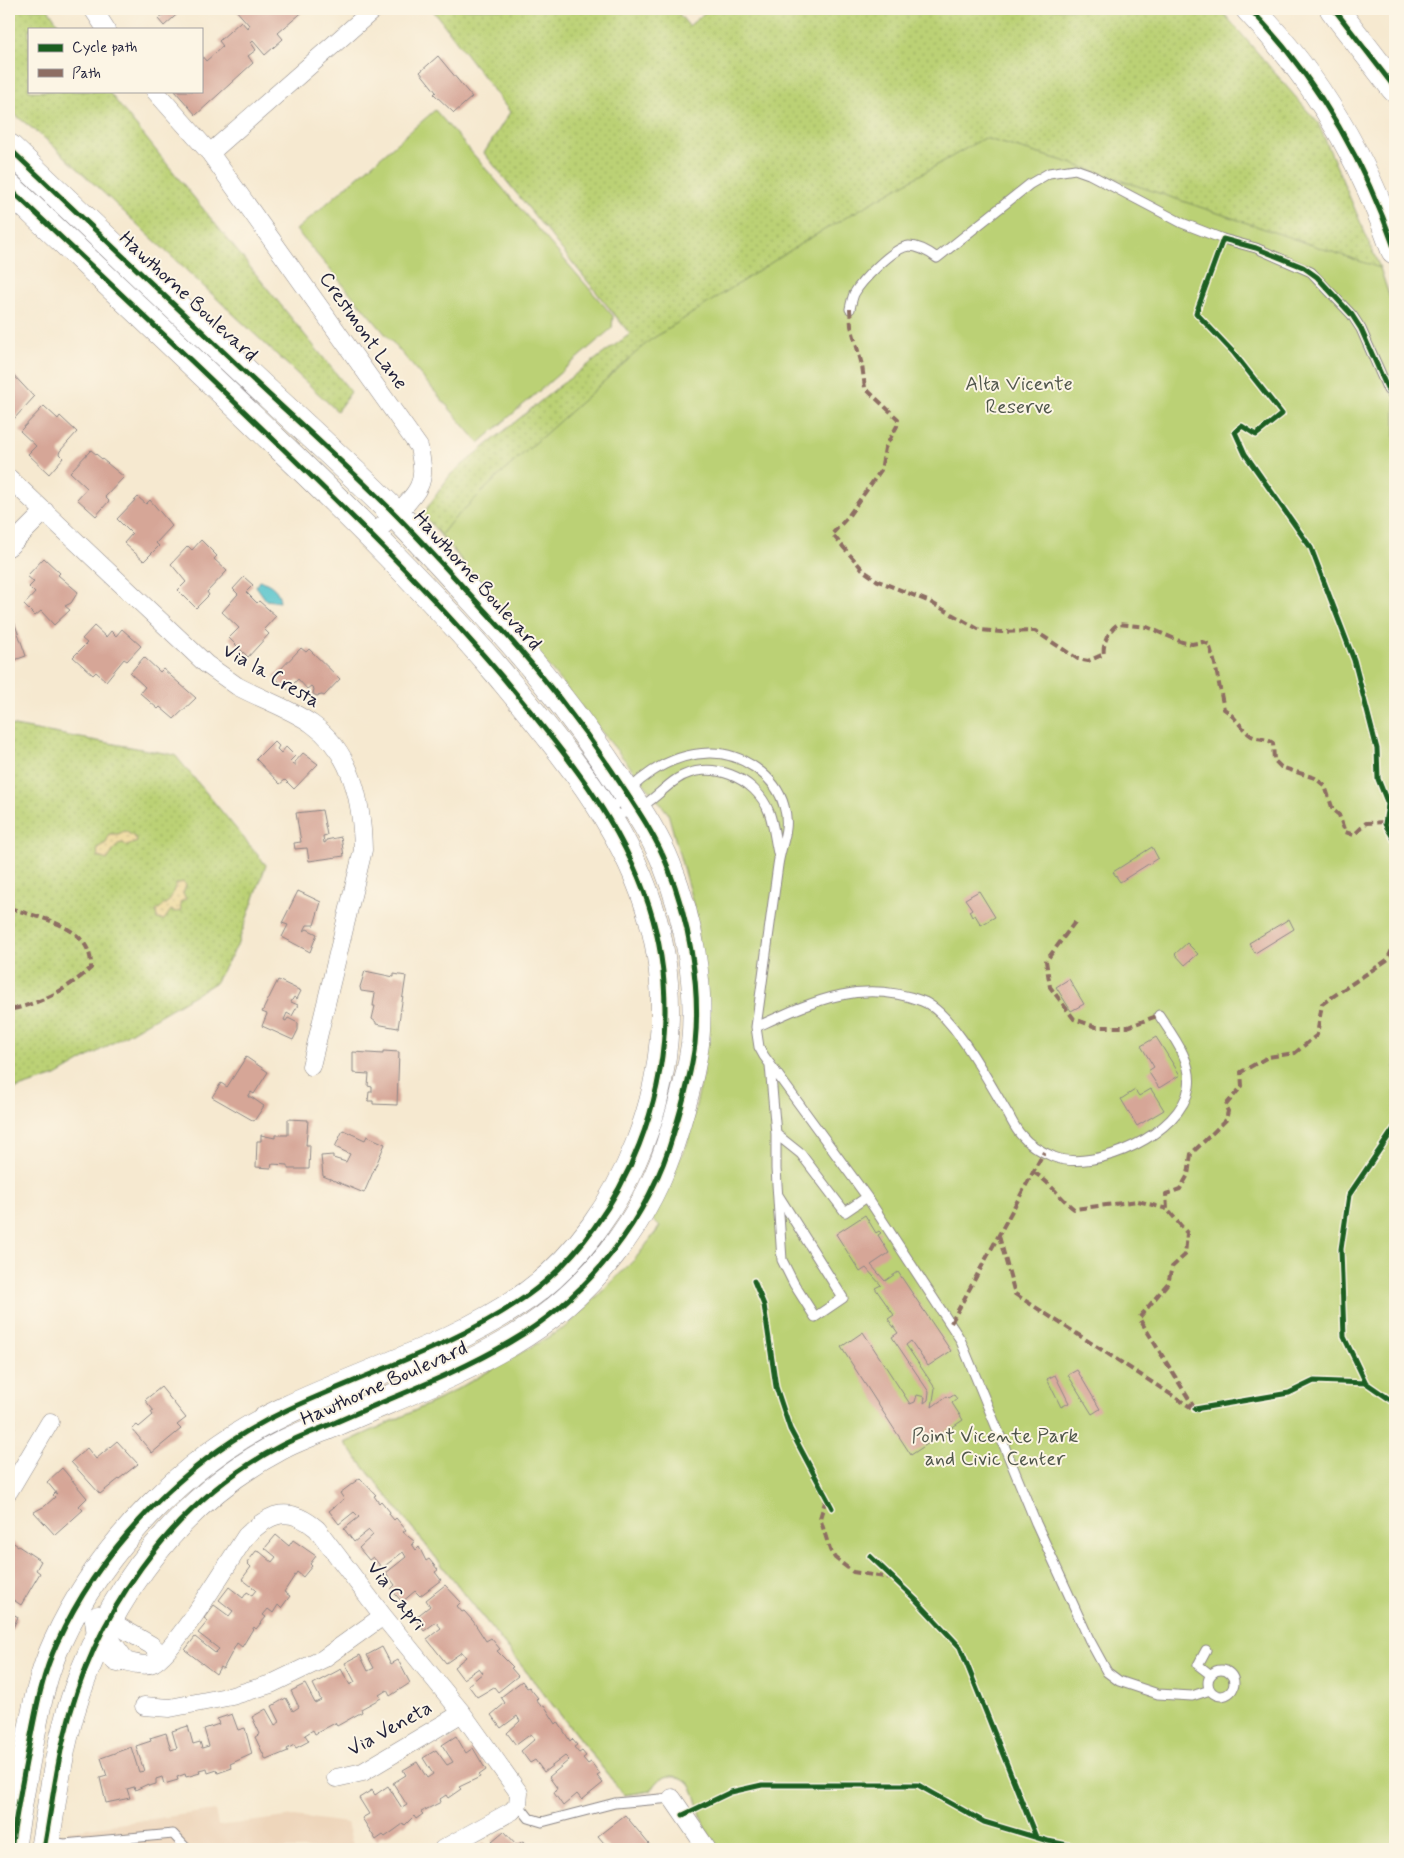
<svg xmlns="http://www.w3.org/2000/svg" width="1404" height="1858" viewBox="0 0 1404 1858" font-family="Mynerve,sans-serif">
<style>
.built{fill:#eed6bb}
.grass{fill:url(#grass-dots);stroke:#6e7a58}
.sand{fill:url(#sand-dots);stroke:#887e6c}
.park{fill:#bbd175;stroke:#6e7a58}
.water{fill:#56c4cc;stroke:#3c7384}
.building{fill:#d6a697}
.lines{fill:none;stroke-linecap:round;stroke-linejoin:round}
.lane-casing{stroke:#8c8686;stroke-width:11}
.street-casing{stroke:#8c8686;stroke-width:19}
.primary-casing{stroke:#8c8686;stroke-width:29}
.lane{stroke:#fff;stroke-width:9}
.street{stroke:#fff;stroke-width:18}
.primary{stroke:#fff;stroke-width:28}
.quiet{stroke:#8d6e63;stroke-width:4;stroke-dasharray:8 4;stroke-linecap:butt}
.cycleway-casing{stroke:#fcf5e5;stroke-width:8}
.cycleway{stroke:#1b5e20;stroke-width:5}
.labels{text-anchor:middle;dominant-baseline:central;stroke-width:4;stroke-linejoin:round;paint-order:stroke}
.street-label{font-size:20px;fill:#22223b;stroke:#fcf5e5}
.park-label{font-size:20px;fill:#50574c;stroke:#fcf5e5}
</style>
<defs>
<pattern id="grass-dots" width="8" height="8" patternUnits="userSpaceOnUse" patternTransform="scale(1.25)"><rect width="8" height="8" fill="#bbd175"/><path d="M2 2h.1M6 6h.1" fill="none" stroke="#a0b366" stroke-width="1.8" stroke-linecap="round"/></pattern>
<pattern id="sand-dots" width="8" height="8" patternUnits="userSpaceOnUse" patternTransform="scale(1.25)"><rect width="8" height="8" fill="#eeda9e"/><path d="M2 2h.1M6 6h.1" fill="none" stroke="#ccbb89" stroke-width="1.8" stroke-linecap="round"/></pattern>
</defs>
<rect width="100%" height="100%" fill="#fcf5e5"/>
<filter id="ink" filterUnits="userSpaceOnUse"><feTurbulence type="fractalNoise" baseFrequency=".02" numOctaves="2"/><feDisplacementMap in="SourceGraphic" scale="10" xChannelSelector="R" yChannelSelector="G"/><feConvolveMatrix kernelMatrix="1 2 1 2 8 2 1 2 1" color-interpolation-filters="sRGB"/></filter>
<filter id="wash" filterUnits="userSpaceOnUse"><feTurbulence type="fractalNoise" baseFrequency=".0096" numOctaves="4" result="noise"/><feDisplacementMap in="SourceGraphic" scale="20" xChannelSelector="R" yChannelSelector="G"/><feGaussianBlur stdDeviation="1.12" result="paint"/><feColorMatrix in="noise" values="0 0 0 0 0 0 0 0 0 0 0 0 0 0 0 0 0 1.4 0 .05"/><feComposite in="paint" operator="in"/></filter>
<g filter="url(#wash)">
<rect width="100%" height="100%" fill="#f6e9d0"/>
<path class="built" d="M215 1810 218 1826 294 1816 347 1823 354 1849H68V1831Z"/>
<path class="grass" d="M9 9H48L62 29H29V91H108L351 392 337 411 48 141 9 110Z
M432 9H675L689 26 709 9H1220L1318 123 1380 268 1395 314V1849H720C714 1842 709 1835 705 1827 696 1808 699 1776 671 1776 659 1777 656 1782 650 1791L624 1795 345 1443 440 1399 566 1327 636 1259 660 1226 792 852 623 756 423 514 450 475 558 387 630 334 484 153 510 112Z
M9 725 175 755 266 865 237 946 215 983 56 1076 9 1091Z"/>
<path class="sand" d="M125 831 136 838 137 842 127 846 123 843 118 844 107 860 98 857 97 848 106 843 109 834H118Z
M183 882 186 885 183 894 186 899 180 902 181 911 176 912 171 910 164 920 157 919 156 911 170 900 176 884Z"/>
<path class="park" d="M435 110 613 316 612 328 479 443 296 230Z
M984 138 1067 162 1380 268 1395 314V1849H720C714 1842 709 1835 705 1827 696 1808 699 1776 671 1776 659 1777 656 1782 650 1791L624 1795 345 1443 440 1399 566 1327 635 1259 660 1227 651 1218 687 1144 703 1074 697 919 668 813 441 535 451 522 504 471 649 341 805 241Z"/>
<path class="water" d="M259 581C270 582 280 591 280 602L266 600 256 586Z"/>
<g id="blocks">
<path class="building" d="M170 9H183L164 26 158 19Z
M235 9H306L278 33 283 39 265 55 253 41 251 43 256 50 248 56 253 63 196 115 175 91H201V55L206 61 223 46 219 41 241 21 248 29 249 25Z
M438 56 472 97 454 113 434 94 436 92 420 72Z
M9 370 34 397 13 420 9 416Z
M44 406 58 419 60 416 77 432 60 451 59 454 63 458 49 474 28 454 36 446 20 431Z
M91 450 124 477 105 497 109 501 96 516 77 499 87 488 70 472Z
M138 497 146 504 150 500 172 526 156 543 159 546 144 561 124 543 132 534 117 519Z
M201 540 217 556 214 559 227 571 207 592 209 595 196 608 178 590 186 582 171 564 188 546 192 550Z
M44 558 60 573 58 575 78 592 71 603 65 606 70 610 54 625 41 611 35 616 24 605 35 593 29 587 34 582 27 576Z
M244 577 253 585 246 592 257 603 259 601 276 616 264 629 269 634 248 657 229 638 239 628 222 612 238 594 233 589Z
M11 613 26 656 9 662V614Z
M94 626 106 637 111 631 116 636 122 629 141 646 127 661 124 659 106 681 96 672 93 675 73 657 87 643 82 639Z
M301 648 306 652 309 649 340 679 324 696 322 695 317 696 313 694 314 689 311 686 307 689 298 679 288 690 274 676Z
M144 657 160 672 163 669 196 698 174 719 160 707 158 709 140 693 145 687 130 673Z
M274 741 279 746 277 749 281 753 286 747 295 756 290 761 295 766V762L303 753 318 764 294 789 285 780 280 784 256 759Z
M322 810 327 835 323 836 324 843 326 842V840L341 837 344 856 309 861 307 848 295 849 294 843 301 842 296 813Z
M1152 847 1158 858 1120 882 1113 872Z
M298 891 321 902 314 925H307L304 931 307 929 317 934 310 952 282 937 288 925 282 923Z
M979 891 995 917 981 925 975 915 972 917 969 911 972 909 965 899Z
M1289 919 1294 929 1255 953 1249 943Z
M1187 943 1198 954 1185 965 1175 954Z
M365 971 394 977V974L406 976 398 1028 376 1024V1022L372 1019 375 1006H373L375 993 361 991 360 987Z
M1069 979 1084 1004 1071 1011 1056 987Z
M278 980 301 991 297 999 294 997 291 1002 298 1005 292 1016 287 1013 284 1020 286 1021 288 1018 298 1023V1030L293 1040 262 1026 267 1014 262 1012Z
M1156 1037 1180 1075 1159 1088 1148 1071 1154 1067 1141 1046Z
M383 1051 399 1052 397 1105 373 1104V1101H368L369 1092H372V1087L368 1086 369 1074 353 1073V1052L383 1054Z
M246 1057 268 1072 254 1094 251 1092 248 1097H251L264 1106 254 1121 212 1097 221 1083 227 1087Z
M1151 1089 1164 1110 1137 1126 1121 1099 1135 1090 1139 1096Z
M288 1119 308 1120 306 1145H310L309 1169H288V1165L272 1164 271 1168 256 1167 257 1141H261V1135L275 1138V1135H288Z
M343 1130 365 1140 367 1136 385 1144 364 1193 323 1176 321 1156 333 1155V1158L346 1162 350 1154 335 1147Z
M865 1215 876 1233 879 1231 881 1233 878 1235 889 1253 871 1265 885 1281 898 1272 951 1351 928 1366 911 1341 906 1345 935 1388 932 1407 947 1396 949 1398 954 1395 957 1399 952 1403 963 1420 911 1455 841 1347 863 1332 910 1404 915 1402 917 1395 925 1397 924 1403 928 1400 929 1392 892 1337 898 1333 888 1319 894 1315 875 1288 881 1285 866 1268 860 1272 836 1234Z
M1077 1370 1100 1409 1092 1414 1068 1375Z
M1055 1375 1069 1403 1061 1407 1047 1379Z
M161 1387 186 1418 177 1425 181 1429 152 1453 132 1429 137 1425 139 1427 153 1415 151 1412 154 1411 145 1400Z
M9 1418 15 1429 9 1433Z
M117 1441 138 1464 100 1494 71 1462 87 1448 96 1459Z
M62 1468 87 1498 79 1506 83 1510 55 1535 34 1512 45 1506 55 1497 53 1495 55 1493 57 1494 47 1482Z
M360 1478 376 1495 374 1496 379 1503 381 1501 390 1512 389 1514 394 1520 396 1518 406 1530 403 1532 415 1542 412 1544 416 1550 419 1547 426 1561 429 1559 438 1570 435 1572 441 1580 420 1596 415 1591 402 1602 391 1589 395 1585 386 1573 406 1557 403 1552 382 1568 373 1557 369 1560 359 1548 373 1535 369 1530 354 1542 344 1529 359 1517 354 1512 339 1524 329 1511 344 1499 340 1493Z
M276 1535 289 1546 293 1540 316 1556 310 1564 312 1566 303 1577 297 1572 284 1592 290 1596 281 1608 278 1605 273 1613 268 1609 263 1615 266 1617 256 1629 254 1627 242 1647 237 1643 223 1669 220 1667 216 1674 185 1650 195 1637 215 1653 219 1649 198 1633 208 1621 204 1618 214 1605 229 1616 233 1611 219 1600 229 1587 243 1598 247 1592 252 1595 256 1590 242 1579 251 1567 247 1563 256 1551 260 1552 272 1562 276 1557 265 1548Z
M9 1540 41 1561 36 1570 40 1573 21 1605 9 1597Z
M445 1585 461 1602 457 1606 462 1612 464 1611 473 1621 486 1641 491 1638 500 1649 497 1651 513 1667 511 1668 518 1676 498 1692 494 1687 477 1697 468 1685 483 1673 479 1668 463 1679 454 1667 466 1657 462 1652 446 1663 427 1639 441 1628 436 1622 424 1631 415 1618 430 1606 426 1600Z
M13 1614 18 1617 9 1636V1616L11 1618Z
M382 1647 391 1664 398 1660 410 1683 390 1696 387 1690 379 1695 381 1698 361 1709 362 1712 337 1726 335 1723 315 1734 313 1730 305 1735 309 1741 296 1748 294 1745 287 1749 288 1751 266 1760 255 1737 260 1734 252 1717 266 1709 275 1725 280 1722 272 1706 286 1698 293 1711 299 1707 291 1691 305 1684 315 1703 321 1700 313 1684 341 1669 350 1685 355 1682 345 1663 360 1655 368 1671 374 1668 367 1655Z
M522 1681 527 1688 529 1687 538 1698 536 1700 541 1706 544 1705 556 1724 558 1722 570 1741 572 1739 577 1745 574 1747 579 1753 582 1751 586 1756 583 1758 588 1764 591 1762 600 1774 597 1776 603 1783 582 1800 577 1794 563 1806 554 1793 557 1788 549 1777 569 1760 565 1756 544 1772 535 1760 530 1763 521 1751 535 1739 531 1734 516 1745 507 1733 520 1721 517 1716 501 1728 491 1715 505 1703 501 1697Z
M232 1714 238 1730 245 1728 252 1754 230 1764 232 1768 218 1773 217 1770 208 1773 207 1768 199 1770 200 1773 186 1777 185 1774 177 1777 178 1780 164 1784 162 1777 156 1779V1784L149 1786 148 1784 135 1790 134 1787 127 1789 130 1798 106 1803 100 1778 107 1776 101 1758 131 1747 139 1772 144 1771 136 1746 151 1741 150 1738 166 1733 171 1750 177 1748 172 1731 188 1726 193 1744 200 1742 202 1748 209 1746 204 1729 219 1724 217 1719Z
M456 1736 466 1753 473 1748 486 1770 479 1775 480 1777 459 1787 461 1789 448 1798 446 1795 440 1799 441 1802 421 1812 423 1814 416 1819 414 1816 404 1826 403 1824 385 1837 383 1835 376 1840 362 1818 369 1814 359 1798 372 1790 375 1795 388 1786 402 1808 407 1805 393 1783 406 1775 403 1770 417 1762 427 1778 433 1774 423 1758 436 1750 447 1765 453 1762 442 1745Z
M625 1815 653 1849H609L598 1836Z
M504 1831 517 1845 523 1841 529 1849H499L492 1841Z
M484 1843 490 1849H476Z"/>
</g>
</g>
<g filter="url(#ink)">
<use href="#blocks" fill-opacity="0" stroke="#8c8686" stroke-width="1"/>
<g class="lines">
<g class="lane-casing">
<path id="lane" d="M850 309C851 304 852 299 854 294 861 281 894 247 909 246 918 246 929 252 937 258L1030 184 1049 173 1075 169 1089 174 1182 223 1223 239 1256 248 1311 272 1352 315 1361 329 1388 390 1395 398
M609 813C633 781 667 754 709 753 741 752 776 776 784 806 791 829 781 843 778 865 771 919 763 973 756 1027L759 1047 764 1056 867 1197 960 1339 1036 1523 1089 1639 1107 1672 1119 1681 1158 1694 1192 1696 1210 1690
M611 816C619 814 630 813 637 809 652 802 663 788 677 779 709 758 756 777 769 812 774 825 775 842 779 857
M756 1027C812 1002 859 978 922 1001 953 1012 990 1085 1008 1114 1012 1121 1016 1130 1022 1136 1030 1146 1042 1152 1054 1157 1095 1173 1182 1133 1189 1087 1193 1061 1172 1035 1159 1015
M770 1065 776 1134 801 1154 845 1212 867 1197
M776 1134V1169L782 1260 794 1284 815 1317 843 1298 778 1195
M1206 1650 1198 1665 1211 1675
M1208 1683a13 13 0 1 1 26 0a13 13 0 1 1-26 0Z
M518 1804 529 1818 542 1822 615 1803 672 1798
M48 1841 64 1844 173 1834 187 1849"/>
</g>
<g class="street-casing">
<path id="street" d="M93 9 106 29
M155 91 210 153 419 447C421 459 425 474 419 486 413 501 385 524 372 535
M210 153 374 9
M9 478 206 664C216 671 227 679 237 686 261 699 289 708 312 724 353 753 362 803 363 850L311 1066
M9 547 45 511
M9 1491 50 1422
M108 1620 151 1645 162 1655
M108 1656C120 1658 141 1669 153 1663 176 1651 229 1561 246 1536 271 1512 289 1505 317 1529L383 1616 462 1713 519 1793 518 1804 512 1811 443 1849
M144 1706 170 1708 232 1696 271 1684 323 1659 383 1616
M336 1778 363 1772 462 1713
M672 1798 707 1849"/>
</g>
<g class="primary-casing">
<path id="primary" d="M1250 9C1316 77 1364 160 1395 250
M1334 9 1395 88
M9 148C89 224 168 299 248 375 298 422 349 467 397 516 431 551 464 588 497 624 543 675 585 729 622 786 639 812 656 837 667 865 689 920 701 985 695 1044 691 1074 683 1103 674 1132 649 1219 588 1297 510 1342 454 1375 392 1397 334 1423 317 1430 298 1437 282 1445 169 1504 93 1615 64 1737 55 1774 51 1812 44 1849
M9 188C98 272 187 356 275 441 353 516 429 591 499 673 557 743 621 818 649 906 674 984 669 1069 639 1145 617 1202 578 1259 528 1295 456 1346 366 1373 287 1410 190 1455 101 1546 57 1643 41 1677 35 1715 28 1751 22 1783 16 1816 11 1849
M99 1620 101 1635 118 1658"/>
</g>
<use href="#lane" class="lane"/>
<use href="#street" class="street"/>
<use href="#primary" class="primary"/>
<path class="quiet" d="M850 309 851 326 862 365 865 388 898 419 897 426 885 448 881 470 847 518 832 534 864 571 878 581 930 602 980 630 1001 632 1035 631 1078 659 1088 661 1104 654C1102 645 1109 629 1118 624L1147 627 1182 642 1192 644 1202 642 1209 644 1215 664 1224 709C1235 716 1240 727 1250 735 1256 740 1265 737 1273 743L1274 760 1281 767 1315 778 1325 786 1333 810 1339 815 1345 832 1354 835 1366 823 1386 822
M9 908C40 918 93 926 91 968 66 990 42 1003 9 1010
M1075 922 1046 961 1050 987 1074 1019 1096 1027H1128L1159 1015
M1033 1172C1049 1181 1059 1197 1074 1209L1138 1201 1167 1209
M999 1236 1015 1294 1192 1408
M951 1323 1044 1152
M1195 1409 1139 1318 1168 1283 1172 1267 1185 1255 1187 1233 1167 1209 1166 1194 1180 1189 1188 1175 1191 1154 1226 1120 1228 1111 1225 1106 1242 1086 1241 1072 1268 1057 1295 1053 1317 1035 1322 1004 1387 960 1395 944
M826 1499 820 1518 830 1550 835 1558 853 1572 891 1578"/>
<g class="cycleway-casing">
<path id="cycleway" d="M1250 9C1316 77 1364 160 1395 250
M1334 9 1395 88
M9 148C89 224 168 299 248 375 298 422 349 467 397 516 431 551 464 588 497 624 543 675 585 729 622 786 639 812 656 837 667 865 689 920 701 985 695 1044 691 1074 683 1103 674 1132 649 1219 588 1297 510 1342 454 1375 392 1397 334 1423 317 1430 298 1437 282 1445 169 1504 93 1615 64 1737 55 1774 51 1812 44 1849
M9 188C98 272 187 356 275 441 353 516 429 591 499 673 557 743 621 818 649 906 674 984 669 1069 639 1145 617 1202 578 1259 528 1295 456 1346 366 1373 287 1410 190 1455 101 1546 57 1643 41 1677 35 1715 28 1751 22 1783 16 1816 11 1849
M1395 398 1388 390 1361 329 1352 315 1317 277 1303 267 1256 248 1223 239 1196 313 1233 352 1282 414 1256 435 1242 426 1235 432 1245 454 1311 548 1354 660 1377 749 1378 779 1388 804 1385 824 1395 841
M1395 1127 1349 1195 1341 1249 1344 1337 1366 1383 1395 1403
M754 1281 764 1305 776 1387 790 1429 832 1508
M1195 1409 1289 1393 1314 1381 1366 1383
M870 1556 916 1600 960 1647 1036 1837
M683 1815 731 1792 762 1785H918L984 1822 1048 1841 1088 1849"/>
</g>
<use href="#cycleway" class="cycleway"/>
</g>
</g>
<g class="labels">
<g class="street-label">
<text transform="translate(188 297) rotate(43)">Hawthorne Boulevard</text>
<text transform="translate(363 331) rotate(55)">Crestmont Lane</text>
<text transform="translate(477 581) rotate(48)">Hawthorne Boulevard</text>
<text transform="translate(271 676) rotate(30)">Via la Cresta</text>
<text transform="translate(384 1384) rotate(-24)">Hawthorne Boulevard</text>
<text transform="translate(396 1596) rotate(52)">Via Capri</text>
<text transform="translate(390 1729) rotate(-29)">Via Veneta</text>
</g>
<g class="park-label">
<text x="1019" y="384">Alta Vicente<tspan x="1019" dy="23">Reserve</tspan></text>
<text x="995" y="1436">Point Vicente Park<tspan x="995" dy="23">and Civic Center</tspan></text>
</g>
</g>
<rect width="1404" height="1858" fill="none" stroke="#fcf5e5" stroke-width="30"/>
<rect x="28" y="28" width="175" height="65" fill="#fcf5e5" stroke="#a5a1a1"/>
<rect x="38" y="44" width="25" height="8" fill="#1b5e20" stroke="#a5a1a1"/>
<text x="72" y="52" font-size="15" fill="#22223b">Cycle path</text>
<rect x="38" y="69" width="25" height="8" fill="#8d6e63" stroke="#a5a1a1"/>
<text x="72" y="78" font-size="15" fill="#22223b">Path</text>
</svg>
